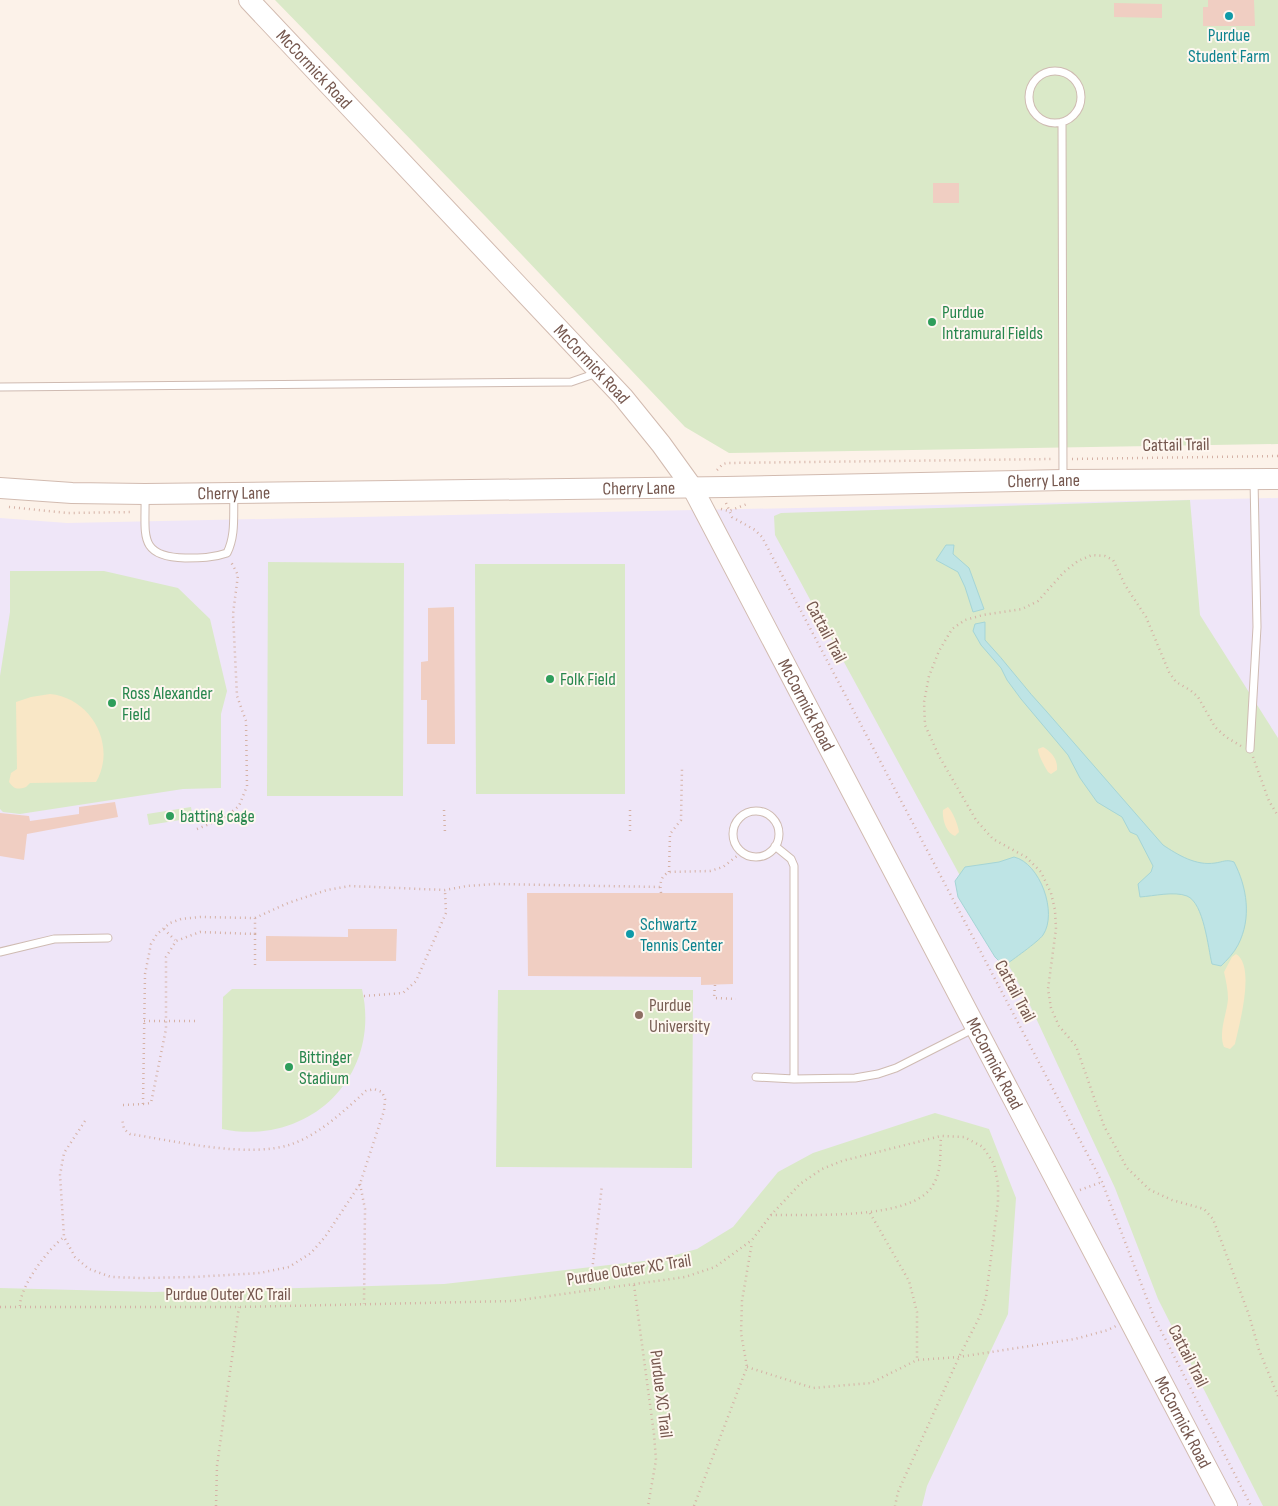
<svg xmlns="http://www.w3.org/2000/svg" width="1278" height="1506" viewBox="0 0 1278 1506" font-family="'Sofia Sans Condensed',sans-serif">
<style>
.education{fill:#efe6f8}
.green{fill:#dae9c8}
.sand{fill:#f9e7c6}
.water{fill:#bee4e5;stroke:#a5d5d6}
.building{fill:#f0cec2}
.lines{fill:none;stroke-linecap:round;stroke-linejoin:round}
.lane-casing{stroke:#cfbbb2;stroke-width:9}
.secondary-casing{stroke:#d2bbb0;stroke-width:22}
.path{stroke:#d5b1a5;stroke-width:2.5;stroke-dasharray:1 4;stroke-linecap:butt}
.lane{stroke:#fff;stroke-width:7}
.secondary{stroke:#fff;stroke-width:20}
.culture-dot{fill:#0f9aa8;stroke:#fef7f0;stroke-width:2}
.leisure-dot{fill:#2e9e5b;stroke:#fef7f0;stroke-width:2}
.education-dot{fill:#8d6e63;stroke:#fef7f0;stroke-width:2}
.labels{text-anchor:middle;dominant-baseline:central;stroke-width:4;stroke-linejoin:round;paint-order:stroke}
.culture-label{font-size:18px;fill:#0d838f;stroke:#fef7f0}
.street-label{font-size:18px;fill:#75574e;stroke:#fef7f0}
.leisure-label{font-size:18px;fill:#27864d;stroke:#fef7f0;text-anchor:start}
.education-label{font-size:18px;fill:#785e54;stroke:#fef7f0;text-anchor:start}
</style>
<rect width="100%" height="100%" fill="#fcf2e9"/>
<path class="education" d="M1278 498V1506H0V518L67 523Z"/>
<path class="green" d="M275 0H1278V444L729 453 685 427 487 218Z
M1190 500 1200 615 1278 738V1506H1263L1158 1299 1115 1188 1028 1001 775 535 774 516 781 513Z
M268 562 404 563 403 796H267Z
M475 564H625V794H476Z
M10 571H104L178 588 210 619 227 691 221 714V788L183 789 20 814 3 812 0 809V676L10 612Z
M191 807 193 818 149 825 147 814Z
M232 989H362C382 1077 309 1147 222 1129L223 997Z
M498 990H693L692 1168 496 1167Z
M935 1113 989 1129 1016 1198 1008 1314 927 1486 922 1506H0V1288L153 1292 444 1284 661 1259 697 1249 733 1227 778 1172 813 1153Z"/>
<path class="sand" d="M50 694C92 698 117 746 96 782L30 783 26 787C17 790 14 789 9 782L11 773 17 769 16 702 31 697Z
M1043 747C1052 752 1058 760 1057 770L1051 774 1048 772C1045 767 1038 755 1038 749Z
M948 807C953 812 958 825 959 832L955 836C946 833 942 819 943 810Z
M1236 954C1256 966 1239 1025 1235 1044L1230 1049 1224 1047C1218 1032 1227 1014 1228 999 1228 990 1226 981 1224 972L1232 957Z"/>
<path class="water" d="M946 545H954L953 554 969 568 984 609 973 612 965 587 958 572 936 560Z
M985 622V640C1007 663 1025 689 1047 712L1163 845C1178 855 1196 866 1215 863 1223 862 1226 859 1234 862 1247 887 1252 918 1238 945 1234 953 1227 960 1221 966L1212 964C1208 948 1204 903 1187 896 1174 891 1154 896 1140 897L1138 884 1151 872 1153 866 1137 835 1130 832 1122 817 1097 802 1080 778 1068 755 1021 699 1007 680 1001 668 981 645 973 631 975 624Z
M1014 857C1040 863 1058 913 1043 935 1038 942 1012 960 1004 966L995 957 958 897 955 881 965 867 999 862Z"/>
<path class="building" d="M1208 0H1254L1255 26H1203V7H1208Z
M1114 3 1162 4V18L1114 17Z
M933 183H959V203H933Z
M454 607 455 744H427V700H421V662L428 661V608Z
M115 802 118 817 27 834 24 860 0 856V813L29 816 30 821 79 814V807Z
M527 893H733V984L701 985V977L528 976Z
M348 929H397L396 961H266V936L348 937Z"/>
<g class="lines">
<g class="lane-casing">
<path id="lane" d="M1029 97a26 26 0 1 1 52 0a26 26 0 1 1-52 0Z
M1062 122 1063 479
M0 387 571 382 597 373
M145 496C146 534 137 557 185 558 200 558 213 558 227 553 236 535 233 515 234 495
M1250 749 1257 627 1254 480
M733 834a23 23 0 1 1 46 0a23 23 0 1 1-46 0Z
M775 846 791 859 794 866V1079
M0 952 54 939 108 938
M756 1077 794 1079 855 1078 878 1074 896 1068 975 1028"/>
</g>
<g class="secondary-casing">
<g id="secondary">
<path id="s1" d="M249 0 623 397 661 444 692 487 1227 1506"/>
<path id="s2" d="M0 488 72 493 145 494 726 487 1063 480 1278 479"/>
</g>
</g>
<path class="path" d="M1072 459 1278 456
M717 470 723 464 727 463 1054 459
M726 503 732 517 755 530 762 537 1102 1182 1154 1317 1251 1506
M9 507 68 513 133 512
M721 509 729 511 747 504
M1241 746 1226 737 1215 727 1198 697 1190 690 1176 682 1169 672 1146 617 1125 585 1113 560 1105 556 1092 555 1078 561 1064 572 1038 601 1022 609 983 615 965 620 952 629 939 651 929 676 924 702 925 725 939 756 976 820 993 839 1026 857 1041 872 1051 893 1055 910 1056 929 1048 989 1051 1008 1059 1026 1076 1046 1104 1126 1127 1168 1150 1190 1172 1200 1204 1209 1213 1219 1249 1315 1259 1350 1278 1396
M1253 757 1269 801 1278 816
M444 810 445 833
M630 810V834
M197 829 224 818 239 806 247 786 246 721 237 696 233 614 238 575 231 562
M669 872 670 834 681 820 682 769
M661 893C660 883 660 877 669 872L710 871 723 867 742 852
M255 918 288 903 327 890 350 886 445 890 467 886 495 884 661 887
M164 929 175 940
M715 985 714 998 736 999
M364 996 403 993 416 981 446 913 445 891
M144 1021H199
M143 1104 151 1103 166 1029V957L176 941 200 932 255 934V966
M123 1105 143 1104 145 974 151 944 157 934 170 923 181 919 200 917 255 918V934
M85 1121 64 1153 60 1175 64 1237 75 1257 89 1269 111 1277 142 1278 194 1277 260 1273 289 1267 311 1253 325 1237 360 1184 384 1111 385 1099 382 1092 374 1089 366 1091C345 1110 320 1134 292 1144 250 1159 175 1141 130 1134L124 1129 122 1118
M360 1184 365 1209 364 1304
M1080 1190 1102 1182
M870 1213 909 1281 917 1312V1360
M771 1215C808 1214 913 1221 933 1185 942 1171 940 1152 941 1136
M634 1285 654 1434 656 1460 648 1506
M590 1289 602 1185
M20 1306C20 1286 48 1249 64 1237
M0 1307H239L513 1301 685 1277 715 1267 752 1240 771 1215 800 1184 822 1169 842 1161 941 1136 964 1137 983 1147 994 1164 998 1184V1202L986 1297 980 1316 959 1357 898 1492 895 1506
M747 1367 813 1388 871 1383 917 1360 959 1357 1075 1339 1108 1330 1116 1326
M216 1506 217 1466 239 1307
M694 1506 747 1367 741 1333 742 1301 752 1242"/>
<use href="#lane" class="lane"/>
<use href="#secondary" class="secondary"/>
</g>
<g class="culture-dot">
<circle cx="1229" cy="16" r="5"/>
<circle cx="630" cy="934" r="5"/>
</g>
<g class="leisure-dot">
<circle cx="932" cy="322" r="5"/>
<circle cx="550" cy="679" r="5"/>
<circle cx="112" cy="703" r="5"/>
<circle cx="170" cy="816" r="5"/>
<circle cx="289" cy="1067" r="5"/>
</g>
<circle class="education-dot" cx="639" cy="1015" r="5"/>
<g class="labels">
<g class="culture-label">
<text x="1229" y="35">Purdue<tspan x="1229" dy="21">Student Farm</tspan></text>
<text x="640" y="924" text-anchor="start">Schwartz<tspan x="640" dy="21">Tennis Center</tspan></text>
</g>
<g class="street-label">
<text stroke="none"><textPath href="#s1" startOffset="95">McCormick Road</textPath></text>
<text stroke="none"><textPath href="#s1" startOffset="500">McCormick Road</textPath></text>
<text transform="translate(1176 445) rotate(-1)">Cattail Trail</text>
<text stroke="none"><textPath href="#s2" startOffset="1044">Cherry Lane</textPath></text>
<text stroke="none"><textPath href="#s2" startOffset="639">Cherry Lane</textPath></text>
<text stroke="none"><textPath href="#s2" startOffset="234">Cherry Lane</textPath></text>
<text transform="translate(826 632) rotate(62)">Cattail Trail</text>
<text stroke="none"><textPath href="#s1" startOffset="905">McCormick Road</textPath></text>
<text transform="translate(1015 991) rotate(62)">Cattail Trail</text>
<text stroke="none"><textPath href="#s1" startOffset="1310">McCormick Road</textPath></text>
<text transform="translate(629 1270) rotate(-9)">Purdue Outer XC Trail</text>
<text x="228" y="1294">Purdue Outer XC Trail</text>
<text transform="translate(1188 1356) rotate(63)">Cattail Trail</text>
<text transform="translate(661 1394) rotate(83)">Purdue XC Trail</text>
<text stroke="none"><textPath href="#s1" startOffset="1715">McCormick Road</textPath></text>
</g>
<g class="leisure-label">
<text x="942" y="312">Purdue<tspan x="942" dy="21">Intramural Fields</tspan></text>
<text x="560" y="679">Folk Field</text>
<text x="122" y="693">Ross Alexander<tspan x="122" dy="21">Field</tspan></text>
<text x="180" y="816">batting cage</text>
<text x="299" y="1057">Bittinger<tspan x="299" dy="21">Stadium</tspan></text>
</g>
<g class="education-label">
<text x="649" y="1005">Purdue<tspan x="649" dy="21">University</tspan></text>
</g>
</g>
</svg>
